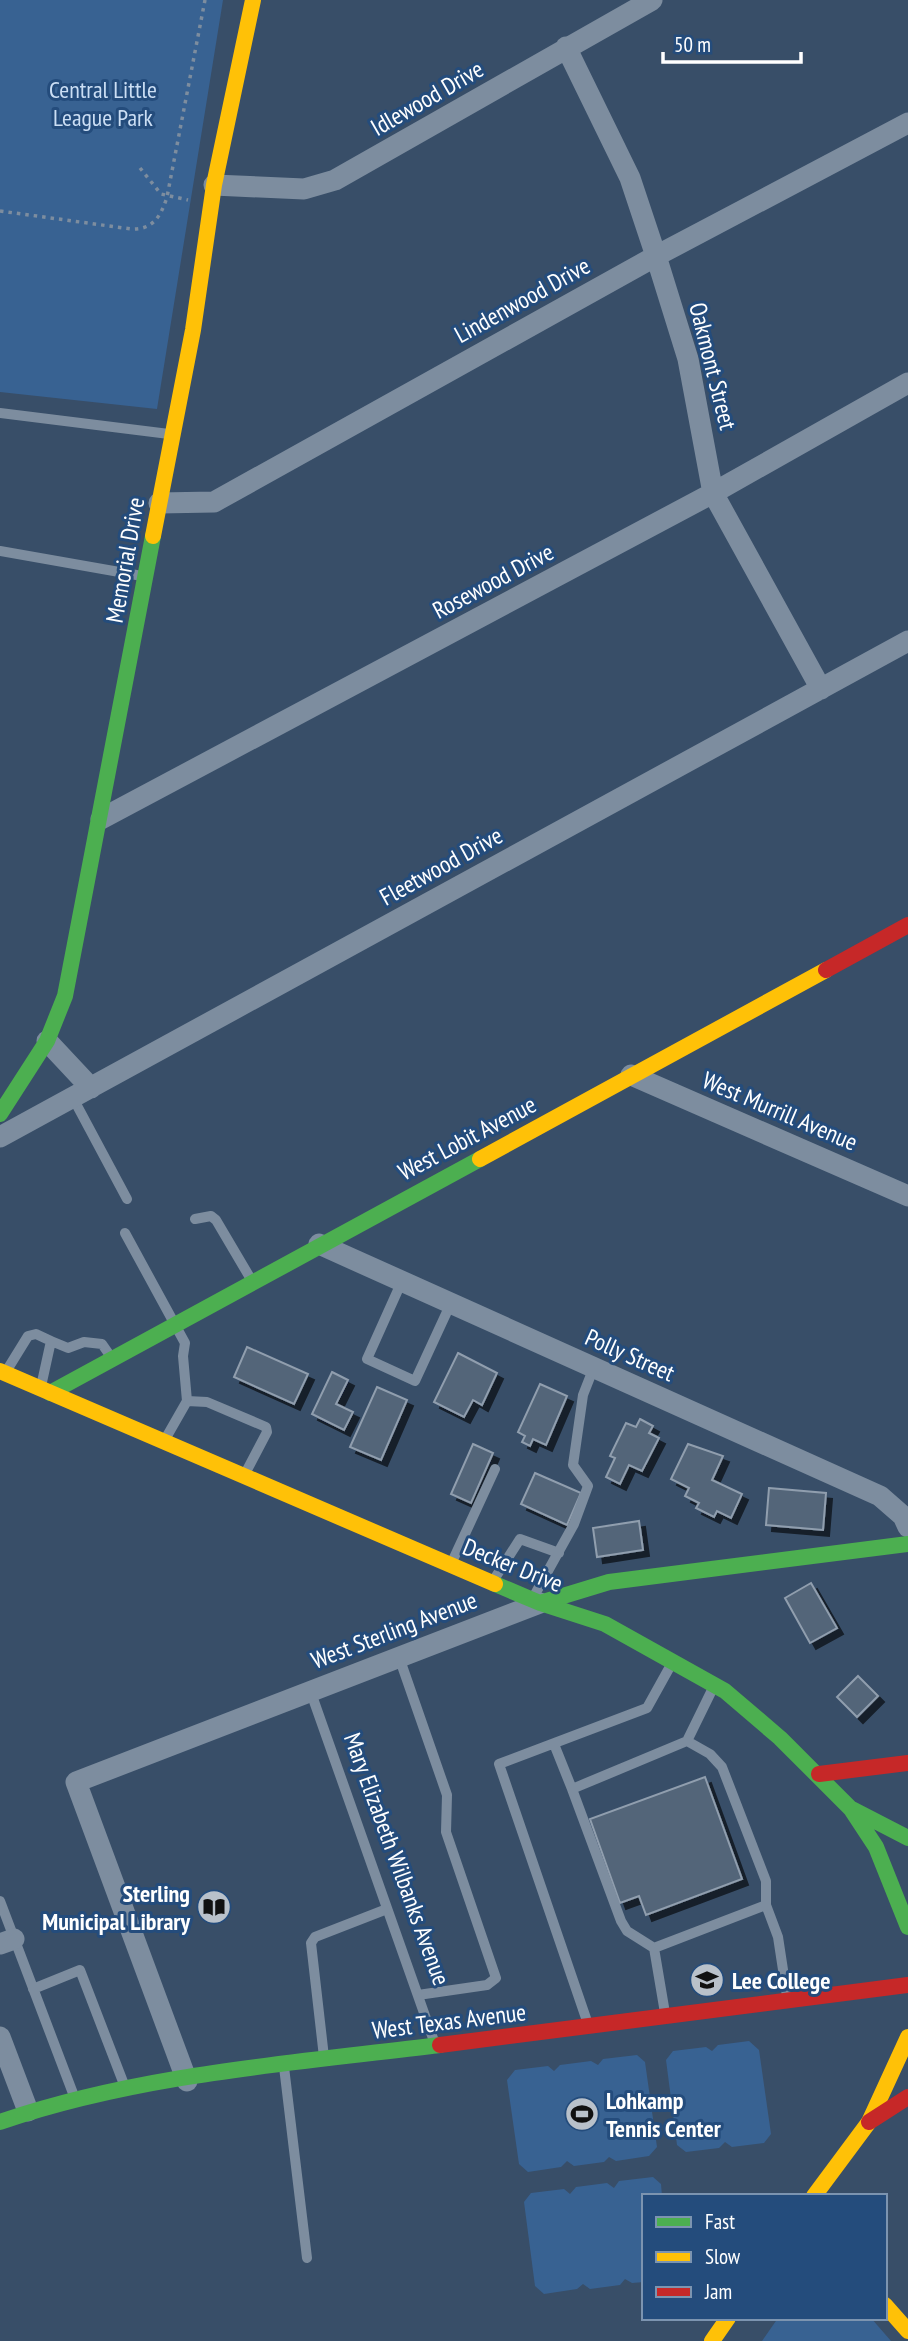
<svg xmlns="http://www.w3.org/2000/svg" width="908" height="2341" viewBox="0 0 908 2341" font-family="'PT Sans Narrow',sans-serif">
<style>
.green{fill:#386292}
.building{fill:#536579;stroke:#909eae;stroke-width:2;filter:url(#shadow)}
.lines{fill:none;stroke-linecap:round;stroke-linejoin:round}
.path{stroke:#7d8d9f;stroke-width:3.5;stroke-dasharray:3.5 5;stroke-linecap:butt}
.lane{stroke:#7d8d9f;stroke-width:10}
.street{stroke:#7d8d9f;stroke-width:21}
.fast{stroke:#4caf50;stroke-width:16}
.slow{stroke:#ffc107;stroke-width:16}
.jam{stroke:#c62828;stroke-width:16}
.labels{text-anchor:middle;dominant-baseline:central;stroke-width:6;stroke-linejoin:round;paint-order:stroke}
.park-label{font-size:24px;fill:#cbdef4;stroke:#244c7c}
.street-label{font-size:24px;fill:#fff;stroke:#244c7c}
.poi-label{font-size:24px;font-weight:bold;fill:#fff;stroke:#244c7c;text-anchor:start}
</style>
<defs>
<filter id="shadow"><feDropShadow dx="6" dy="6" stdDeviation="0" flood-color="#0009"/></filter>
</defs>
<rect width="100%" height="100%" fill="#384e68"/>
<path class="green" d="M0 0H223L157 409 0 392Z
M749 2041 759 2050 771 2134 764 2143 732 2147 725 2142 719 2148 686 2152 677 2145 666 2060 673 2051 706 2047 712 2051 718 2045Z
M637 2055 645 2062 657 2147 649 2156 616 2161 609 2157 604 2162 574 2166 567 2161 561 2167 528 2172 519 2164 507 2080 515 2070 548 2066 554 2071 560 2065 591 2061 598 2065 603 2059Z
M653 2177 661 2184 662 2196H644V2282L632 2283 625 2279 620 2285 590 2289 583 2284 577 2289 544 2294 535 2286 524 2202 531 2193 564 2189 570 2194 576 2187 607 2183 614 2188 619 2181Z
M778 2318H871L891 2341H762Z"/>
<path class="building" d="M247 1347 308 1374 294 1404 234 1377Z
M458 1353 497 1373 482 1405 473 1400 464 1417 434 1402Z
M332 1372 348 1380 336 1404 353 1412 344 1430 312 1414Z
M540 1384 567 1396 546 1445 533 1439 530 1446 522 1442 525 1436 518 1432Z
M377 1387 407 1400 381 1460 350 1447Z
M640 1419 653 1426 649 1433 659 1438 642 1471 629 1465 620 1484 606 1477 615 1458 610 1456 626 1423 636 1427Z
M473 1444 493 1453 471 1503 451 1494Z
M688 1444 723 1456 712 1480 742 1494 731 1518 717 1511 714 1517 696 1508 699 1503 685 1496 689 1488 671 1479Z
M535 1473 581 1493 567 1525 521 1504Z
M769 1488 826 1493 823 1530 766 1525Z
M639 1521 643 1550 597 1557 593 1528Z
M811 1583 837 1628 810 1643 785 1598Z
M858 1676 878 1696 857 1717 837 1697Z
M705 1777 742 1879 646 1915 639 1896 620 1903 590 1819Z"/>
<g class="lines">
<path class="path" d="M140 168 161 194 188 200
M0 211 131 229C153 230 161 216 167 197L205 0"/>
<path class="lane" d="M0 413 169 434
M0 551 142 576
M73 1098 127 1199
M195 1219 211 1216 216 1220 252 1281
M125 1233 185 1343 183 1356 187 1401 167 1436
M402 1281 367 1359 415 1381 451 1303
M7 1370 28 1336 36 1334 51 1341
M42 1382 51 1341 68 1348 84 1342 102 1344 111 1357
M187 1401 207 1402 266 1427 267 1432 247 1470
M452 1562 495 1469
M495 1578 520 1539 559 1553
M534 1596 574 1524 588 1486 573 1465 583 1395 594 1367
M399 1657 447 1795 446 1832 496 1978 487 1985 418 1995
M310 1690 435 2044
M687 1741 710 1754 722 1767 766 1881V1905
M554 1744 572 1789
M0 1901 74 2096
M654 1948 766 1905 778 1937 787 1996
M33 1989 80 1970 125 2087
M665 2013 654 1948 627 1931 621 1921 572 1789 687 1741 712 1690
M588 2024 499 1764 647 1708 672 1663
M324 2057 311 1943 315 1937 387 1909
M284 2067 307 2258"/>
<path class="street" d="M566 47 630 178 656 256 688 359 713 493 821 689
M214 185 304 189 335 180 652 0
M159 503 214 502 656 256 908 123
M101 819 713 493 908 383
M47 1041 91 1088
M631 1075 908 1196
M0 1137 908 641
M319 1244 880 1496 903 1516 908 1527
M0 1944 14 1939
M0 2037 28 2111
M187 2081 76 1782 540 1603"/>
<path class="fast" d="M0 1114 47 1041 65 996 153 536
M50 1393 480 1159
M495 1584 540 1603 605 1624 725 1691 780 1738 851 1809 876 1847 908 1927
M540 1603 609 1582 908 1544
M852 1809 908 1838
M0 2122C139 2074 295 2063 440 2045"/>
<path class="slow" d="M153 536 193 330 214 185 253 0
M480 1159 826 970
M0 1371 495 1584
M814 2196 869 2122 908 2037
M885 2305 908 2331
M712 2341 728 2318"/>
<path class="jam" d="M826 970 908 925
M819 1774 908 1763
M440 2045 908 1985
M869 2122 908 2097"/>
</g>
<defs>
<g id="library-disc" transform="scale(1.75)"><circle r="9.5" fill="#b9c1ca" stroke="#244c7c"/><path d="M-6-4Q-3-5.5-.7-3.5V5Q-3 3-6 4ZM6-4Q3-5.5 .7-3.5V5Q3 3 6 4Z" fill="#111"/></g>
<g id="university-disc" transform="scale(1.75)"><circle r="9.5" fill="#b9c1ca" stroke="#244c7c"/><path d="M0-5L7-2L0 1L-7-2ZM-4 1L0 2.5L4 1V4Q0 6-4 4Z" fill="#111"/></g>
<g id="stadium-disc" transform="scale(1.75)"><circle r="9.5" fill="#b9c1ca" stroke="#244c7c"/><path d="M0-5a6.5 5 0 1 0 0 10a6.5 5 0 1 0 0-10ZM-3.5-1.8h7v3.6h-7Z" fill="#111"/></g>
</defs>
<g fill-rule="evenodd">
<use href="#library-disc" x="214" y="1907"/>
<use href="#university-disc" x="707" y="1980"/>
<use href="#stadium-disc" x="582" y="2114"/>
</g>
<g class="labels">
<g class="park-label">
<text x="103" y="89">Central Little<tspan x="103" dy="28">League Park</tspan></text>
</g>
<g class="street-label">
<text transform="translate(427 98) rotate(-30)">Idlewood Drive</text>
<text transform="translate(522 300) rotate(-29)">Lindenwood Drive</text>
<text transform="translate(713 366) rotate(76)">Oakmont Street</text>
<text transform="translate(125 560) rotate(-80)">Memorial Drive</text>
<text transform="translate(493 581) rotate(-28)">Rosewood Drive</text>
<text transform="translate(441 866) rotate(-29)">Fleetwood Drive</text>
<text transform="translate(780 1111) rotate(23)">West Murrill Avenue</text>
<text transform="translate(467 1138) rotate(-28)">West Lobit Avenue</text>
<text transform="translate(630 1355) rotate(24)">Polly Street</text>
<text transform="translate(513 1565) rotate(22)">Decker Drive</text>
<text transform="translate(394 1630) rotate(-21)">West Sterling Avenue</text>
<text transform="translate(397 1859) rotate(70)">Mary Elizabeth Wilbanks Avenue</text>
<text transform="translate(449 2021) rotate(-7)">West Texas Avenue</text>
</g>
<g class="poi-label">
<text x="190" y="1893" text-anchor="end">Sterling<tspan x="190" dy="28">Municipal Library</tspan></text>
<text x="732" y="1980">Lee College</text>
<text x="606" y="2100">Lohkamp<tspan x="606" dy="28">Tennis Center</tspan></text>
</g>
</g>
<rect x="642" y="2194" width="245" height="126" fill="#244c7c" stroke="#7c94b0" stroke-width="2"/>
<rect x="656" y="2217" width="35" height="10" fill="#4caf50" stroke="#7c94b0" stroke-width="2"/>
<text x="705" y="2229" font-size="21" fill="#ffffff">Fast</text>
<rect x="656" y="2252" width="35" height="10" fill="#ffc107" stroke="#7c94b0" stroke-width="2"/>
<text x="705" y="2264" font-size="21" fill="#ffffff">Slow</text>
<rect x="656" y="2287" width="35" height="10" fill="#c62828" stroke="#7c94b0" stroke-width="2"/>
<text x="705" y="2299" font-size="21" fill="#ffffff">Jam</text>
<path d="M663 52v10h138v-10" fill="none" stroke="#ffffff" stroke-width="3.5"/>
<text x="674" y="52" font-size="21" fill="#ffffff" stroke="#244c7c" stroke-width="5" paint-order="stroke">50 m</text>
</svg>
